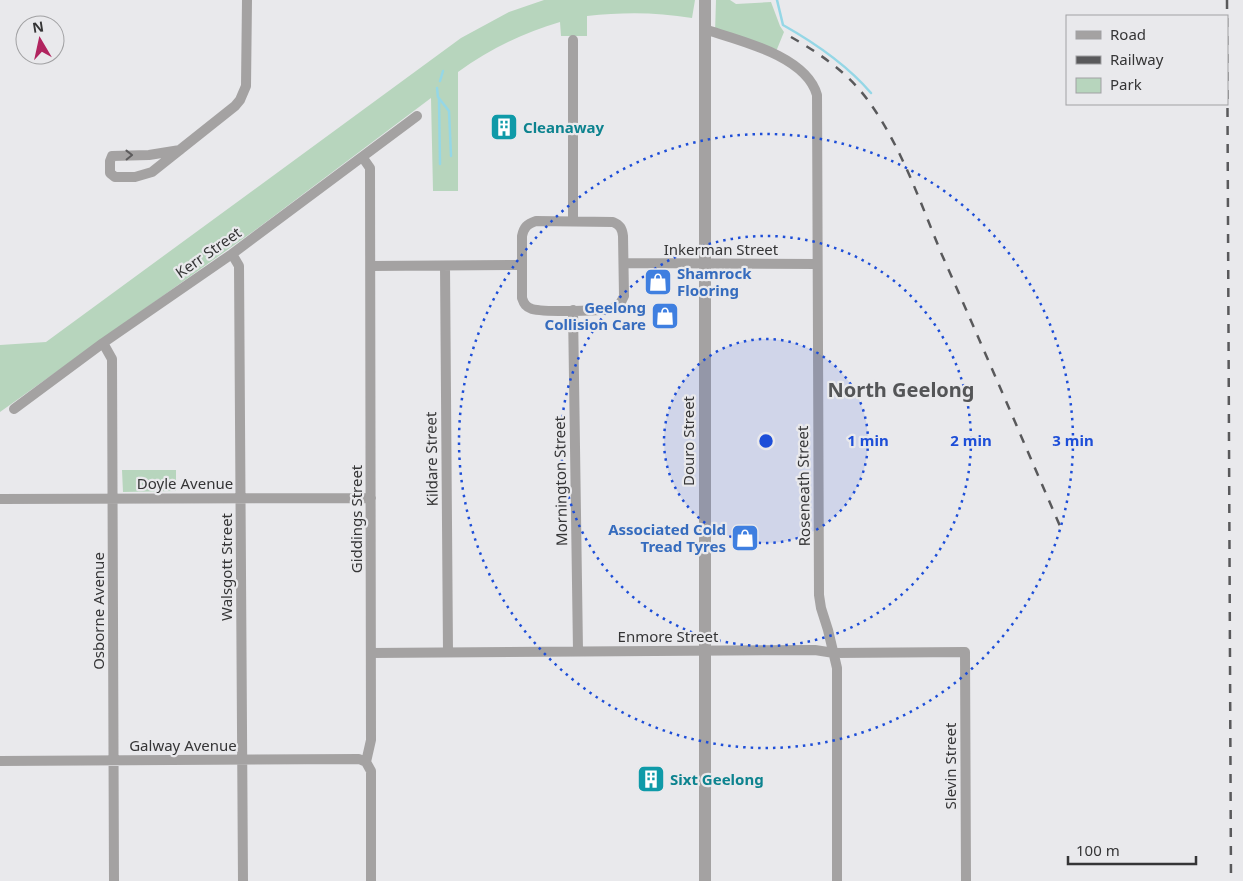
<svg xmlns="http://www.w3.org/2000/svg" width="1243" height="881" viewBox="0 0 1243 881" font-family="'Noto Sans',sans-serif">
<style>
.green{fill:#b7d5bd}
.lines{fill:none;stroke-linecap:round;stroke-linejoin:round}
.stream{stroke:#95d7e6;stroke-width:2.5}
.minor{stroke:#a4a2a2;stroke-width:10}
.tertiary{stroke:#a4a2a2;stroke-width:12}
.rail{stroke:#59595b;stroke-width:2.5;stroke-dasharray:9 9;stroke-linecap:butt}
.oneway{stroke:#5c5b5c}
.ring{fill:none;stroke:#1d4ed8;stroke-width:2.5;stroke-dasharray:2.5 5}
.labels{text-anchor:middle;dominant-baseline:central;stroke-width:4.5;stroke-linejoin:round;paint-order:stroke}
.culture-label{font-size:15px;font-weight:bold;fill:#0d838f;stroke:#e9e9ec;text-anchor:start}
.street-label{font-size:15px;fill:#353536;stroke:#e9e9ec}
.shop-label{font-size:15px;font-weight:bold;fill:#366cbe;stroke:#e9e9ec;text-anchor:end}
.district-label{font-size:20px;font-weight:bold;fill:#545557;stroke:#e9e9ec}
.centre{fill:#1d4ed8;stroke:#e9e9ec;stroke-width:2.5}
.ring-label{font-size:15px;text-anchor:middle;font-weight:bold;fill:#1d4ed8;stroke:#e9e9ec;stroke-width:4.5;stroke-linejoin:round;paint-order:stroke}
</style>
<rect width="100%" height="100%" fill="#e9e9ec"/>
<path class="green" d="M544 0H695L692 18C656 12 623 12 587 16V36H561L560 22C523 33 489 49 458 72V191H433L431 98 258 228 0 412V345L46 342 461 38 509 12Z
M716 0H730L736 4 771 2 780 26 784 32 775 54 715 33Z
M122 470H176V491L123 492Z"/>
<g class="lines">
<path class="stream" d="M777 0 783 25C815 43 847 65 871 93
M440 81 443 71
M437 88 438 97 449 111 451 156
M439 98 440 164"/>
<path class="minor" d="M704 29C737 40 806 55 817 95L819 595 821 608 828 630 837 668V881
M180 150 149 155 112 156 110 161V173L115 177H135L152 172 235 106 240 100 246 86 247 0
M363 158 370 168 371 740 366 762 371 771V881
M536 221 613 222C620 225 622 228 623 236L624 296C622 301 620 305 615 307 605 312 543 312 532 309 526 307 524 304 522 298V236C524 227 527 224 536 221Z
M573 221V40
M232 254 239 266 243 881
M624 263 817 264
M371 266 522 265
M445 266 448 652
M573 310 578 651
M103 343 112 359 114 881
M14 409 103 343 232 254 417 116
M0 499 371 498
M371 653 815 650 834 653 965 652 966 881
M0 761 359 759 366 762"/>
<path class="tertiary" d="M705 0V881"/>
<path class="rail" d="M1227 0 1231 881
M791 37C819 53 847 72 867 99 901 145 920 202 942 255 982 345 1021 436 1060 526"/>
</g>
<defs><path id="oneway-chevron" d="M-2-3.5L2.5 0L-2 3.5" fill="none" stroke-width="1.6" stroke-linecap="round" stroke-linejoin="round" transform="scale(1.25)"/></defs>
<use class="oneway" href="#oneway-chevron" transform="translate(129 155) rotate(-1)"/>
<circle cx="766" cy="441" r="102" fill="#1d4ed8" fill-opacity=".12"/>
<g class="ring">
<circle cx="766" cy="441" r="102"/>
<circle cx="766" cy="441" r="205"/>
<circle cx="766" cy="441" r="307"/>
</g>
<defs>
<g id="building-square" transform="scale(1.4375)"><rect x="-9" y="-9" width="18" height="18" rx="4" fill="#0f9aa8" stroke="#e9e9ec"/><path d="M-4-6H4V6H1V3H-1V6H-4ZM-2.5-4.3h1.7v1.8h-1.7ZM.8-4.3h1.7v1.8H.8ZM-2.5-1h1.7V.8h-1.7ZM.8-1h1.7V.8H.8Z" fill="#fff"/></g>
<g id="shop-square" transform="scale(1.4375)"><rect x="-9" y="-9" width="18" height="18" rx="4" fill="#3f7fe0" stroke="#e9e9ec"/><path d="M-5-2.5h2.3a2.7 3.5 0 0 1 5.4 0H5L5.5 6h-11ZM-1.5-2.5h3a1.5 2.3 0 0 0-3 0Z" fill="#fff"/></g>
</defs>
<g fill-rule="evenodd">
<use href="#building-square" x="504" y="127"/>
<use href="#shop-square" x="658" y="282"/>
<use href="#shop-square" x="665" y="316"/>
<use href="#shop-square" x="745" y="538"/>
<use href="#building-square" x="651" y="779"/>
</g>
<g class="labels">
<g class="culture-label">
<text x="523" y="127">Cleanaway</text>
<text x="670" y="779">Sixt Geelong</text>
</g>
<g class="street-label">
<text x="721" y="249">Inkerman Street</text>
<text transform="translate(208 252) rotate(-35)">Kerr Street</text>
<text transform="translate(688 441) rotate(-90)">Douro Street</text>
<text transform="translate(431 459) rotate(-91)">Kildare Street</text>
<text transform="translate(560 481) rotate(-91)">Mornington Street</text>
<text x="185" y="483">Doyle Avenue</text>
<text transform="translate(803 486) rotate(-91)">Roseneath Street</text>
<text transform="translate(356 519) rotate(-90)">Giddings Street</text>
<text transform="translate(226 567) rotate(-90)">Walsgott Street</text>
<text transform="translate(98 611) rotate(-90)">Osborne Avenue</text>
<text x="668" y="636">Enmore Street</text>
<text x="183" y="745">Galway Avenue</text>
<text transform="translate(950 766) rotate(-90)">Slevin Street</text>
</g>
<g class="shop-label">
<text x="677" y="273" text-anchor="start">Shamrock<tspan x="677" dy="17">Flooring</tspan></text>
<text x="646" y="307">Geelong<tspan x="646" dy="17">Collision Care</tspan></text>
<text x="726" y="529">Associated Cold<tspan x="726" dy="17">Tread Tyres</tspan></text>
</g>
<g class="district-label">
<text x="901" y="389">North Geelong</text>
</g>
</g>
<circle cx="766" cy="441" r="8" class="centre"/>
<g class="ring-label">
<text x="868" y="446">1 min</text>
<text x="971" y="446">2 min</text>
<text x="1073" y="446">3 min</text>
</g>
<rect x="1066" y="15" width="162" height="90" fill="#e9e9ec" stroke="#a1a1a3"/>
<rect x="1076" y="31" width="25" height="8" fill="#a4a2a2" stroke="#a1a1a3"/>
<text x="1110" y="40" font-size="15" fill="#353536">Road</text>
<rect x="1076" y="56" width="25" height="8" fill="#59595b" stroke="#a1a1a3"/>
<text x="1110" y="65" font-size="15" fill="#353536">Railway</text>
<rect x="1076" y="78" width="25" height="15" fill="#b7d5bd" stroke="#a1a1a3"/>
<text x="1110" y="90" font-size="15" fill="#353536">Park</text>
<g transform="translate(40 40) rotate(351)"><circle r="24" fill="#e9e9ec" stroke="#a1a1a3"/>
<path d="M0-4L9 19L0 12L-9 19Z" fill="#b1245f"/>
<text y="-8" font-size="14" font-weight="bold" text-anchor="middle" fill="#353536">N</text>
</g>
<path d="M1068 856v8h128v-8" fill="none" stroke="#353536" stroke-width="2.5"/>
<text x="1076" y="856" font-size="15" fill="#353536" stroke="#e9e9ec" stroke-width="4" paint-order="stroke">100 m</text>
</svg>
